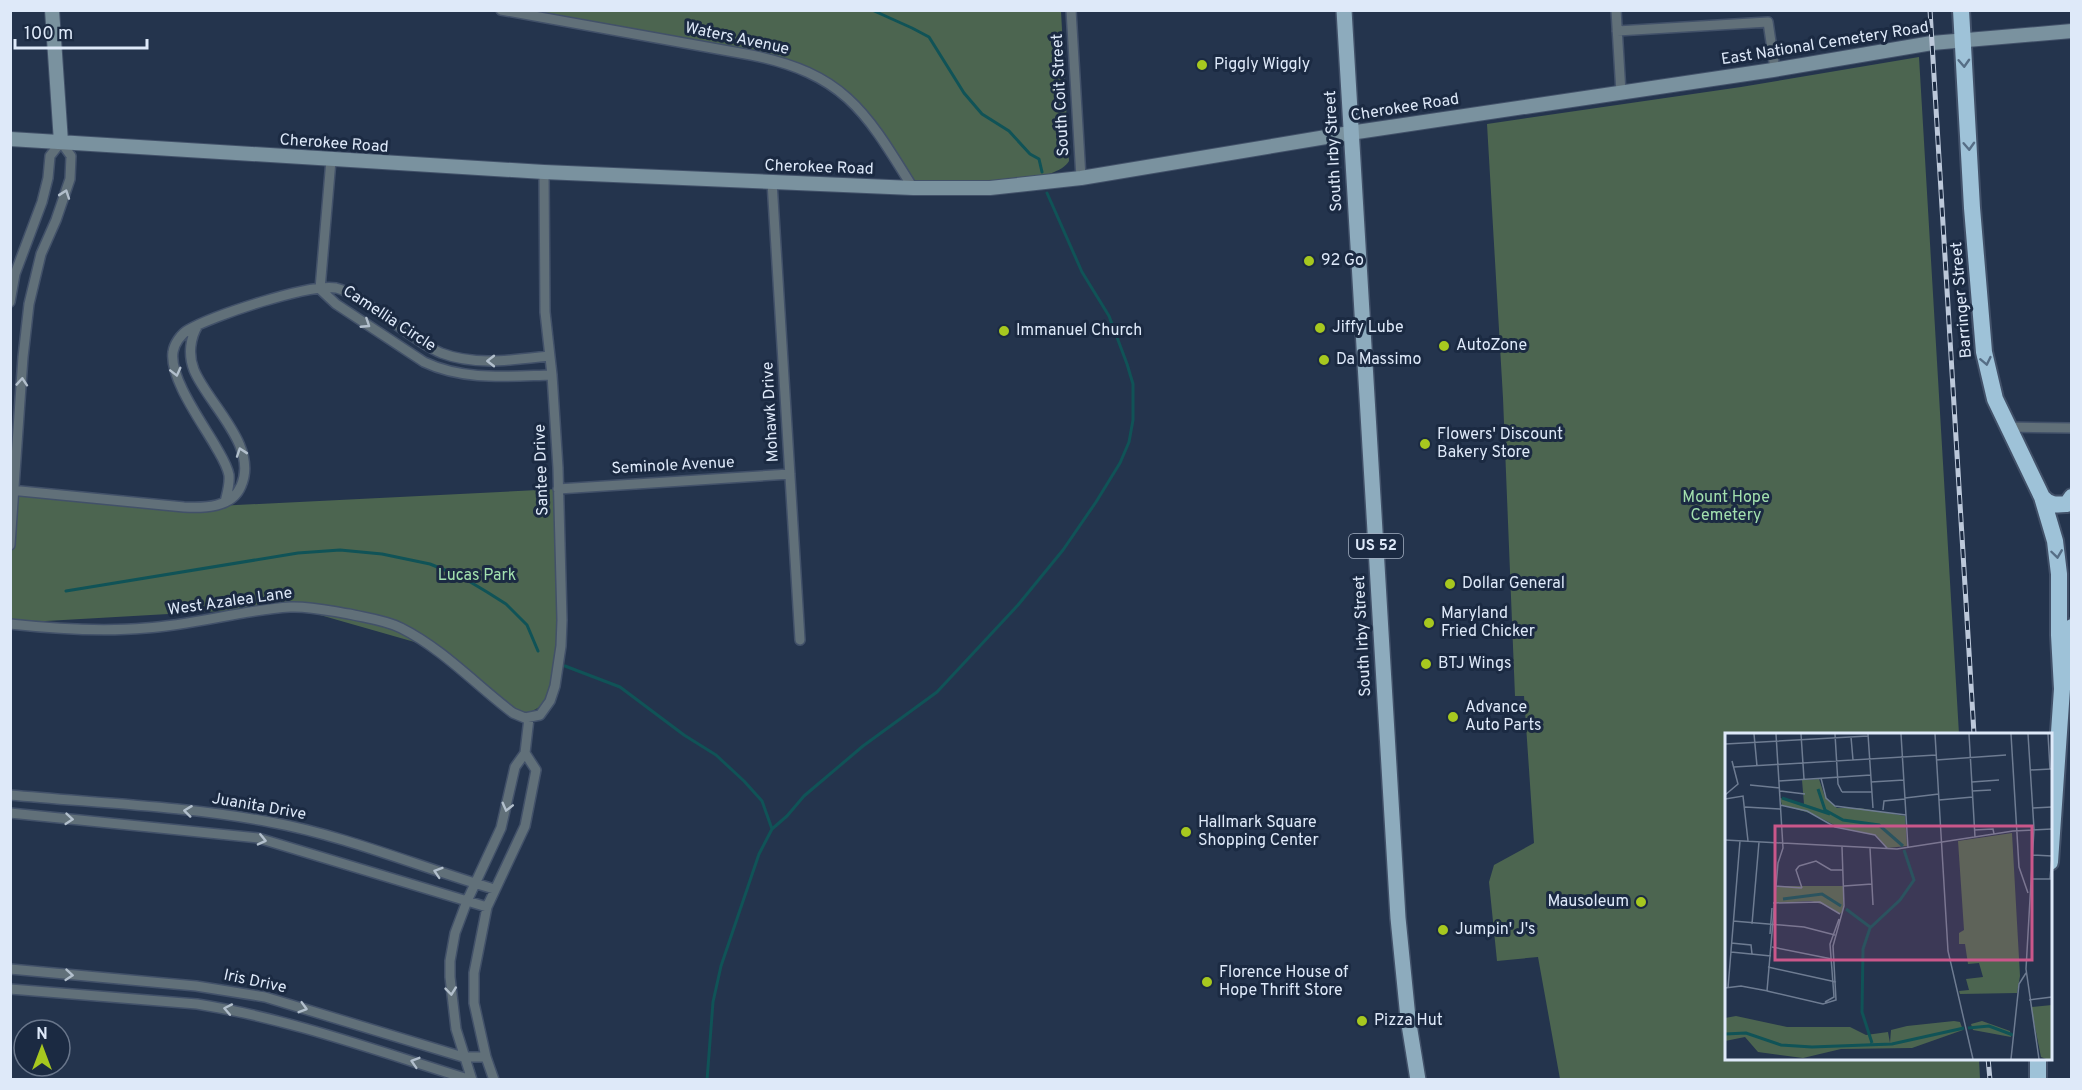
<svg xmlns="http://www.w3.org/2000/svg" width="2082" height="1090" viewBox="0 0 2082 1090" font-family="Overpass,sans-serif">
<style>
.green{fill:#4c6550}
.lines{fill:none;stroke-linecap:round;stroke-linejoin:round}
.stream{stroke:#105357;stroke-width:3}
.street-casing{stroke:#425169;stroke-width:12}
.secondary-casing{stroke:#425169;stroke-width:16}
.primary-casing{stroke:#425169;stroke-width:18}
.highway-casing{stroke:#425169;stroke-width:20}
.street{stroke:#617079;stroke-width:9}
.secondary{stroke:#7a929f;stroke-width:14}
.primary{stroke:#8dabbd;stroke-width:15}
.highway{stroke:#9ec2d8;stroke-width:16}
.rail-casing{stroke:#bcc8da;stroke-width:5}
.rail{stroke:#1b2a42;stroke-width:3;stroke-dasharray:9;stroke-linecap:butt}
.oneway{stroke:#566e86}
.oneway2{stroke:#b2bfcc}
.poi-dot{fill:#a7c81f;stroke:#1b2a42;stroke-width:2}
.labels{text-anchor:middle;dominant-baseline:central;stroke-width:6;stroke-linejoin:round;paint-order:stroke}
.shield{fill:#1b2a42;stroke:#a4b0c2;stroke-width:1.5}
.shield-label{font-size:15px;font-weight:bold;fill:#dee9f9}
.street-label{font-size:16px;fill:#dee9f9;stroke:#1b2a42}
.poi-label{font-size:16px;fill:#dee9f9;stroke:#1b2a42;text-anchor:start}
.park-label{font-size:16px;fill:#a2e0ae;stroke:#1b2a42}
.inset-river{fill:none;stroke:#105357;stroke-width:3}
.inset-road{fill:none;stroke:#6e7c92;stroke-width:1.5}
.view{fill:#ca578a;fill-opacity:0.15;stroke:#ca578a;stroke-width:3}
.inset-edge{fill:none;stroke:#dee9f9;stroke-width:3}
</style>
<rect width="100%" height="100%" fill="#24344d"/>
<path class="green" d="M512 11H1061L1069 161C1054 188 942 183 913 182 897 157 882 125 860 104 841 86 820 74 796 64Z
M1919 57 1959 734H1726V1058L1979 1059 1980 1079H1560L1538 957 1497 961 1489 882 1494 865 1534 843 1524 696H1515L1503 398 1487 124 1741 87Z
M558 489 562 620 550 701 520 718 432 647 292 607 11 623 10 545 15 491 217 506Z"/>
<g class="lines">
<path class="stream" d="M872 10 912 28 929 37 964 93 982 114 1009 131 1030 154 1039 159 1042 172
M66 591 298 553 340 550 382 554 430 564 462 577 487 592 506 604 527 625 538 651
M565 666 620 687 684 735 716 755 744 781 762 801 772 829
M707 1080 713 1002 721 966 759 854 772 829 787 816 804 796 863 746 937 692 1018 605 1063 550 1096 502 1120 463 1129 442 1133 420V384L1127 364 1109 316 1082 272 1047 193"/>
<g class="street-casing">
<path id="street" d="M501 10 751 55C845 74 866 112 913 188
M1071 10 1081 178
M1616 10 1621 93
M1617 31 1768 22 1775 69
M772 182 800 640
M320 289 336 304 424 362C464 381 509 376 552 375
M320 289 331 160
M10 302 15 274 42 202 48 178 50 156 61 142 71 156 70 179 56 220 41 254 29 304 23 357 10 545
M2007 427 2072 428
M558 489 790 474
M10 490 184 507C204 508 232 508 241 486 259 446 208 404 194 370 188 355 190 338 198 325
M225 502C227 493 230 485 229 475 227 465 221 456 216 447 203 424 169 378 173 352 174 344 181 334 188 330 212 316 310 283 336 288 356 293 374 310 391 321 407 332 423 345 441 353 475 366 513 360 549 356
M10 624C56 629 101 632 146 628 195 625 242 610 290 607 310 606 330 611 349 614 366 618 385 620 401 628 443 649 476 685 513 713L525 718 540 715 550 701 555 686 561 646 562 620 558 468 552 375 545 312 544 172
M10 795C97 803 185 806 270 822 347 836 419 867 494 889
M10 813 258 838 487 907
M10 969 196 986 265 997 463 1057H486
M10 989 197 1004C291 1019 380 1052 471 1080
M472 1080 456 1029 450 977V961L455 933 467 901 501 828 515 767 525 753 529 718
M494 1080 486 1057 474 1003V973L487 907 525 826 536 770 525 753"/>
</g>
<g class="secondary-casing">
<path id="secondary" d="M52 10 61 142
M10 139 544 172 913 188H990L1081 178 1350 133 1773 70 1932 43 2072 31"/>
</g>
<g class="primary-casing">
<path id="primary" d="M1344 10 1398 918 1408 1018 1418 1080"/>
</g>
<g class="highway-casing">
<path id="highway" d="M1961 10 1972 208 1984 352 1995 399 2042 497 2055 541 2059 574V635L2062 689
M2042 497C2050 506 2056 505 2067 504L2072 497
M2050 862 2062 689 2072 627
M2038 1080V1058"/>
</g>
<use href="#street" class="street"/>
<use href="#secondary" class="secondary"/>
<use href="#primary" class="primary"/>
<use href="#highway" class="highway"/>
<g class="rail-casing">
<path id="rail" d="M1930 10 1974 734
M1988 1058 1990 1080"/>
</g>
<use href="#rail" class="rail"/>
</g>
<defs><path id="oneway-chevron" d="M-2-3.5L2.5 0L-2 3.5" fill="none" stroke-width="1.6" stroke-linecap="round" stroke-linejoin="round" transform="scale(1.5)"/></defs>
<g class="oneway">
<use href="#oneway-chevron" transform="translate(1964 63) rotate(87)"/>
<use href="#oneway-chevron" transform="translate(1969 146) rotate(87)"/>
<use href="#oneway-chevron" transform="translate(1986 361) rotate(78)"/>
<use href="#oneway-chevron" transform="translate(2057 554) rotate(82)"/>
</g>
<g class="oneway2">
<use href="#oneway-chevron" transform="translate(65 194) rotate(-71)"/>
<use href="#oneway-chevron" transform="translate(366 324) rotate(33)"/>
<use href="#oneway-chevron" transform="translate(491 361) rotate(-180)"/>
<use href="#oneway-chevron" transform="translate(176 372) rotate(76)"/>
<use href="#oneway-chevron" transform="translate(22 382) rotate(-86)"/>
<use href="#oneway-chevron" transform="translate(241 452) rotate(-109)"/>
<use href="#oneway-chevron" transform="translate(507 807) rotate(104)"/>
<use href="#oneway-chevron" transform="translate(188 811) rotate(-173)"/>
<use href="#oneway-chevron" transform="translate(69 819) rotate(5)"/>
<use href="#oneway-chevron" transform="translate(262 840) rotate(13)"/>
<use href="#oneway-chevron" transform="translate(438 872) rotate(-162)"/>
<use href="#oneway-chevron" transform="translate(69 975) rotate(5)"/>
<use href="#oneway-chevron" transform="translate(451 991) rotate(84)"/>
<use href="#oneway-chevron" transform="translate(303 1008) rotate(16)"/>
<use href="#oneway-chevron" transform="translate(228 1009) rotate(-169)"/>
<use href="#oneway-chevron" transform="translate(415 1062) rotate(-163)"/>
</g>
<g class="poi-dot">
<circle cx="1202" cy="65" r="6"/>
<circle cx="1309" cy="261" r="6"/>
<circle cx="1320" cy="328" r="6"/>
<circle cx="1004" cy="331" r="6"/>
<circle cx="1444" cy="346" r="6"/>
<circle cx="1324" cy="360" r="6"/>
<circle cx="1425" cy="444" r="6"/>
<circle cx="1450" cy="584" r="6"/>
<circle cx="1429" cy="623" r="6"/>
<circle cx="1426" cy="664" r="6"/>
<circle cx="1453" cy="717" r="6"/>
<circle cx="1186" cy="832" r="6"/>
<circle cx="1641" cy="902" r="6"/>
<circle cx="1443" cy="930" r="6"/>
<circle cx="1207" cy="982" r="6"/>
<circle cx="1362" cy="1021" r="6"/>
</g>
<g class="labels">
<rect class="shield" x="1349" y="534" width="54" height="24" rx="4.5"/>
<g class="shield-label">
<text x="1376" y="546">US 52</text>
</g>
<g class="street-label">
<text transform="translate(737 39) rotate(12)">Waters Avenue</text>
<text transform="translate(1825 44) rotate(-9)">East National Cemetery Road</text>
<text transform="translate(1061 95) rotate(-93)">South Coit Street</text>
<text transform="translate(1405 108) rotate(-9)">Cherokee Road</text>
<text transform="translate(334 144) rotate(4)">Cherokee Road</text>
<text transform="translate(1334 151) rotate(-93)">South Irby Street</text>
<text transform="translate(819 168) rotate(2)">Cherokee Road</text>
<text transform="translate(1962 300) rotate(-95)">Barringer Street</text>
<text transform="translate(389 319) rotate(33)">Camellia Circle</text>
<text transform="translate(771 412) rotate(-93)">Mohawk Drive</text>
<text transform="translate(673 466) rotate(-3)">Seminole Avenue</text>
<text transform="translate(542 470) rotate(-92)">Santee Drive</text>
<text transform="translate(230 602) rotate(-8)">West Azalea Lane</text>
<text transform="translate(1363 636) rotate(-93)">South Irby Street</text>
<text transform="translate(259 807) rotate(10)">Juanita Drive</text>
<text transform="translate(255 982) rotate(12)">Iris Drive</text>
</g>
<g class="poi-label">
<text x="1214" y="65">Piggly Wiggly</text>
<text x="1321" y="261">92 Go</text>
<text x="1332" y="328">Jiffy Lube</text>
<text x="1016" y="331">Immanuel Church</text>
<text x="1456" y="346">AutoZone</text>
<text x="1336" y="360">Da Massimo</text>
<text x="1437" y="435">Flowers' Discount<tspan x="1437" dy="18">Bakery Store</tspan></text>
<text x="1462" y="584">Dollar General</text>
<text x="1441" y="614">Maryland<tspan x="1441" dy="18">Fried Chicker</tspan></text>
<text x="1438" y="664">BTJ Wings</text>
<text x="1465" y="708">Advance<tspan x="1465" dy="18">Auto Parts</tspan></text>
<text x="1198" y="823">Hallmark Square<tspan x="1198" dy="18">Shopping Center</tspan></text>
<text x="1629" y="902" text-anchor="end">Mausoleum</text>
<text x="1455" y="930">Jumpin' J's</text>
<text x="1219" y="973">Florence House of<tspan x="1219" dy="18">Hope Thrift Store</tspan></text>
<text x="1374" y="1021">Pizza Hut</text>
</g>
<g class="park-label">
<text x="1726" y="498">Mount Hope<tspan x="1726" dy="18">Cemetery</tspan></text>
<text x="477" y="576">Lucas Park</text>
</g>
</g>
<g transform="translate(1725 733)">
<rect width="327" height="327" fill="#24344d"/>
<path d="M94 46 100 64 112 75H135L180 83 182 113 162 115 151 102 113 94 88 81 57 72 55 65 79 71 77 47ZM287 100 295 243 292 260 235 261 234 258 244 257 241 246 258 244 254 230 243 231 240 211H234V200L239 197 233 108ZM52 153H119L118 179 114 181 103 173 86 168 50 170ZM327 272V326H321L316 324 306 274ZM11 283 62 294H125L141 302 163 299 165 310 166 297 182 293 229 288 235 289 238 297 187 315 116 316 78 325 33 319 20 304 0 308V285ZM257 288 285 298 286 304 248 297 246 291Z" fill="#4c6550"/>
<path class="inset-river" d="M93 56 100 77 118 87 154 92 178 113M57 65 105 81M58 166 97 161 116 173M121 176 145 194M243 295 264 293 288 302M0 301 21 300 56 312 87 314 167 311 239 295M147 310 137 279 138 216 145 195 175 167 189 147 179 117"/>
<path class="inset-road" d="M29 1 32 33M76 1 79 46M110 1 113 51 117 59M143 1 148 75M176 1 183 115M210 1 223 218 248 326M244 1 250 104M286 1 294 134 303 160M303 1 309 96 301 236 314 326M323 1 325 36M126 4 128 27M0 11 143 3M211 27 281 22M9 34 211 22M306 37 326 36M96 45 101 65 110 73 181 82M54 48 146 42M146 49 179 47M247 49 274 47M25 52 55 55M55 58 80 61M247 58 266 57M117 59H147M0 62 13 51 7 28M180 65 214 61M0 66 18 63 23 108M214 67 248 64M55 72 82 78 110 94 150 102 162 115M20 74 55 76M308 75 327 74M158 77 159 68 180 66M0 88V66M249 97 268 96 269 101M0 107 172 116 288 98 327 96M145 115 148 172M308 122 327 123M74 133 91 128 106 137H118M74 133 71 137 77 155M307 146H327M325 146 327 123M51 153 77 155M119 153 147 151M48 170 95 169 115 181M8 188 79 194 110 202M27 191 34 109M45 201 47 175M6 210 26 212 27 221M47 214 107 226M6 219 46 223M43 234 111 249M0 255 16 253 43 258M3 255 15 108M42 258 53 130 58 115 51 1M42 258 98 271 111 267 108 213 119 173 117 114M304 267 327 264M100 269 109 264 105 211 114 186M286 326 294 251 301 240"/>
<path class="view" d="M50 93H307V227H50Z"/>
<rect width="327" height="327" class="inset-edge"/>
</g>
<rect width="2082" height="1090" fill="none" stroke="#dee9f9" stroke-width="24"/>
<g transform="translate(42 1048)"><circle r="28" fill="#1b2a42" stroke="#69768b" stroke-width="1.5"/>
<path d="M0-4.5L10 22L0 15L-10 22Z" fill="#a7c81f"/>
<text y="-9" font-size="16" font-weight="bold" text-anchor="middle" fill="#dee9f9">N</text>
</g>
<path d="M15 39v9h132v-9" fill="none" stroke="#dee9f9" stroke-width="3"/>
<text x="24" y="39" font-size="18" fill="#dee9f9" stroke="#1b2a42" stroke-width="4.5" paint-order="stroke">100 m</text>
</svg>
